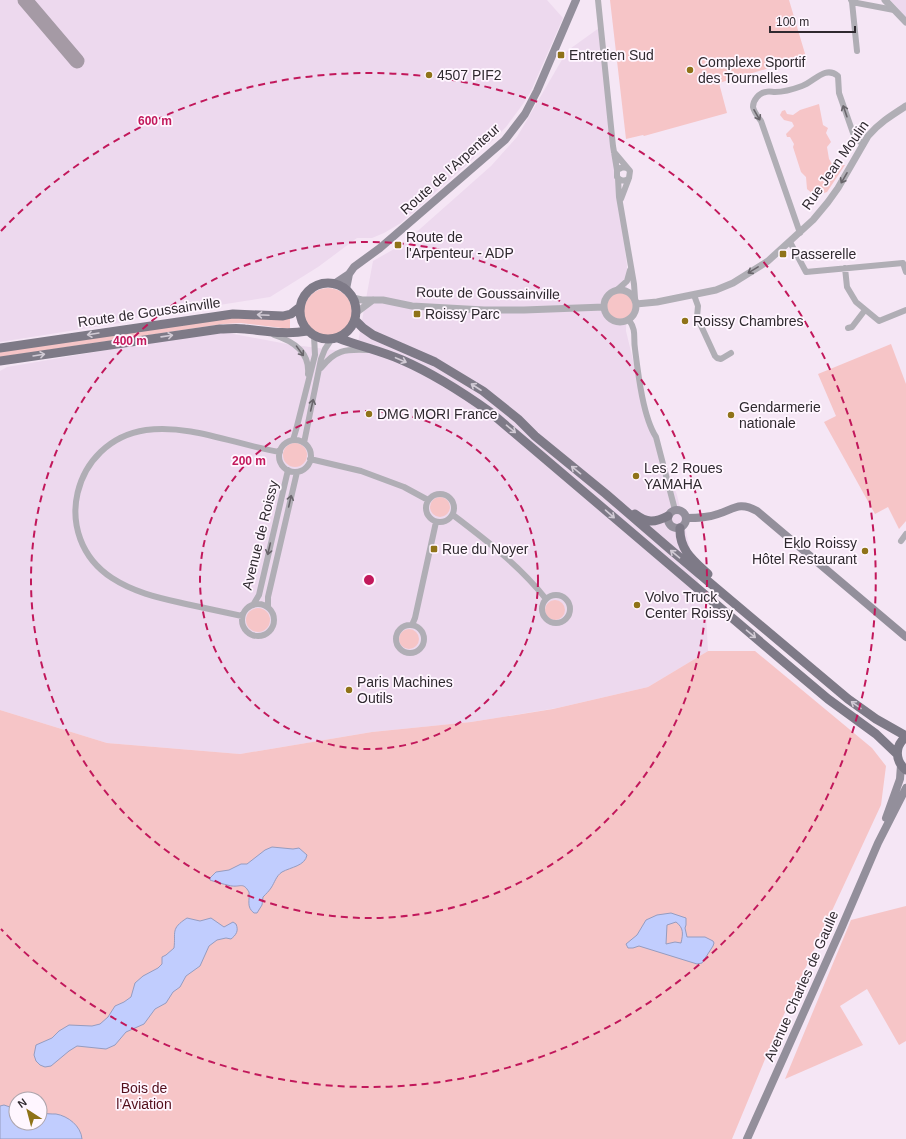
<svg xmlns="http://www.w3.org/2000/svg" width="906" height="1139" viewBox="0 0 906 1139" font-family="Helvetica,sans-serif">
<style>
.built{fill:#edd9ee}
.green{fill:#f6c5c7;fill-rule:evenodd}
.water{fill:#c1cdfe;stroke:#959cc0;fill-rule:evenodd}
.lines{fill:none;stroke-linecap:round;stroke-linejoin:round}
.taxiway{stroke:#a59aa5;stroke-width:15}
.minor{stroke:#b0aeb5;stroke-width:6}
.tertiary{stroke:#b0aeb5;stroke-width:7}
.secondary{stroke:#938f9b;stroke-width:8}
.primary{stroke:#7e7a87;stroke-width:9}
.oneway{stroke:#69656b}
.oneway2{stroke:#d2cbd5}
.ring{fill:none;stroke:#c2185b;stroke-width:2;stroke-dasharray:7 5}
.poi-dot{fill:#8f7318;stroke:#fff6ff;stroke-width:1.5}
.labels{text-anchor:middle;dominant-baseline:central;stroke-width:3.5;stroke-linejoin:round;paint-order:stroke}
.poi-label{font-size:14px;fill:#2f292f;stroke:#fff6ff;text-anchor:start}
.street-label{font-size:14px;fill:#2f292f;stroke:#fff6ff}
.park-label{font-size:14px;fill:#530e1b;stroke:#fff6ff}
.centre{fill:#c2185b;stroke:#fff6ff;stroke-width:2}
.ring-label{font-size:12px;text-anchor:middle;font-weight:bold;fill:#c2185b;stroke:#fff6ff;stroke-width:3.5;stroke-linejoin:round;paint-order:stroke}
</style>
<rect width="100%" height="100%" fill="#f5e6f5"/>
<path class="built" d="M0 0H547L563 18 531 91 523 104 506 127 489 144H482L475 150 474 158 422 204 401 223 384 233 372 238H357L318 267 270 297 136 318 120 323 0 342Z
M890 0H906V17L892 2Z
M599 28 627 266 626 331 643 401 677 495 706 614 708 651 648 687 557 708 471 722 372 732 240 754 107 743 0 710V371L7 367 218 331 287 344 356 353 373 261 403 244 491 166 517 137 567 51Z"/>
<path class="green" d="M610 0H789L806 57 719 83 727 113 644 136 643 135 626 139Z
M819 104 823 125 828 128 826 133 831 142 827 147 829 159 833 165H845L827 192 815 196 807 189 806 177 801 172 793 147 794 144 790 137H787L786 134 794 126 792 122 784 120 780 115 782 111 785 110 787 114 793 115 800 110Z
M304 312a24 24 0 1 1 48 0a24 24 0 1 1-48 0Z
M607 306a13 13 0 1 1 26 0a13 13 0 1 1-26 0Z
M227 316 290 318V329L241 323 223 324 0 357V351Z
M891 344 906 384V521L899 529 888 507 875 514 824 422 836 416 818 374Z
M283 455a12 12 0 1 1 24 0a12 12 0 1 1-24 0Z
M430 507a10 10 0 1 1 20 0a10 10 0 1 1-20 0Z
M545 610a10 10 0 1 1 20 0a10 10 0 1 1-20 0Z
M246 620a12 12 0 1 1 24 0a12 12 0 1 1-24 0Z
M399 639a10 10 0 1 1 20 0a10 10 0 1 1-20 0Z
M708 651H755L872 748 886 766 881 805 780 1023 732 1139H0V710L107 743 240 754 372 732 471 722 553 709 648 687ZM16 1099H40V1123H16Z
M906 906V1041L899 1045 867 989 840 1006 863 1045 785 1079 851 920Z"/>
<path class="water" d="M272 847 293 849 299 848 307 855C305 866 291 867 282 872 276 876 275 882 271 888 269 891 266 894 263 897L262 905 257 913H254C246 907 250 900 249 892 243 882 241 887 232 886 230 886 212 881 210 880V878L216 872 229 870 241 864H247L265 850Z
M671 913 686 918V925L685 928 687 937H705L713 941 714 943 713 946 702 963 697 964 639 946 633 948H628L626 944 637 935 646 920 657 915ZM676 922C684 928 683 934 681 943L675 942 666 944 667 925Z
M187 918 200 921 211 918 224 927 233 922 236 924C239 931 236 935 231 939L226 938 217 940 209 946 200 966 186 976 180 987 173 992 166 1003 155 1009 144 1024 126 1032 115 1045 106 1049 77 1046 69 1051 51 1066 45 1067 40 1065 36 1061 34 1055 36 1045 52 1038 59 1031 69 1025 92 1026 100 1024 108 1017 115 1006 124 1002 131 997 135 983 143 976 158 968 162 964V957L166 955 174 948C176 932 170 929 187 918Z
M4 1105 16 1109V1123H40V1112C45 1114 51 1114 56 1114 68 1116 81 1126 82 1139H0V1106Z"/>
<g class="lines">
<path class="taxiway" d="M25 0 77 61"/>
<path class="minor" d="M598 0 613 146 617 170
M851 0 852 2 894 10
M852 2 857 51
M614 152 630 171 629 178C625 182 620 181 617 177V170L623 167 627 168
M618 178 619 197 634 284 635 298
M621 199 629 178
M800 233 761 121C758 117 754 112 753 107 753 100 759 93 766 92 769 91 772 92 775 92 784 92 794 89 802 86 814 82 825 65 838 76L839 93 853 133 856 137 863 145
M790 242 806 272 903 263 906 272
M845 268 847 287 856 302 879 321 906 310
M617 290 627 281 630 270
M694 295 698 306 697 317 715 356 717 358 721 359 731 353
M629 320C637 331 633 338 635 349 638 373 643 417 656 437L675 510
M848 328 852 327 865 310
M274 335C293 341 310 352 308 374
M321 368C335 350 345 349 367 350
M293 440 296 430 315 355 314 336
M279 456a16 16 0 1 1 32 0a16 16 0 1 1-32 0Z
M304 443 321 359 325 349 331 340
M310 459 361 471 404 487 428 500
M426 508a14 14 0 1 1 28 0a14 14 0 1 1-28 0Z
M453 515C486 540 520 566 546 599
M901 541 906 534
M542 609a14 14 0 1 1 28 0a14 14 0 1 1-28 0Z
M242 620a16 16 0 1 1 32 0a16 16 0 1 1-32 0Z
M253 605 259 595 288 470
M268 607V597L297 472
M242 616C223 612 205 608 186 604 160 598 135 593 112 578 49 537 72 441 146 430 191 424 236 445 280 452
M396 639a14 14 0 1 1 28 0a14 14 0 1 1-28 0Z
M412 625 415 618 436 522"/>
<path class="tertiary" d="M885 0 906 22
M604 306a16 16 0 1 1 32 0a16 16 0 1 1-32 0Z
M353 298 362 300H383L412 306 484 310H524L604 307
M636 304 657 302 716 290 733 283 768 261 813 220 828 202 838 188 868 136C879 123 892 115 906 106
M357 312 373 300"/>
<path class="secondary" d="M334 284 349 274
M346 289 349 274 354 267 380 248 505 140 525 114 537 91 576 0
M668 519a9 9 0 1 1 18 0a9 9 0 1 1-18 0Z
M686 518C697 518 707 518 718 514 734 509 739 501 757 511L906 637
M886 818 900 779 901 765
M747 1139 841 929 878 843 906 788"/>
<path class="primary" d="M300 311a28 28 0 1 1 56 0a28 28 0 1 1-56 0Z
M355 320 363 328 373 335 435 362 483 391 518 419 535 436 606 494 671 550 848 699 876 719 906 736
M338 338C359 346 381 351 402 360 434 374 462 392 490 412L784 662 828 699 876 734 897 754
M0 348 233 314 283 316 291 314 300 307
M0 361 220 329C228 329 237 328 245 329 266 331 286 335 307 331
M635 514C647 523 654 523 668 516
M680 528C679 550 694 561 708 574
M906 737C894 746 895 761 906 770"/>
</g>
<defs><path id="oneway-shaft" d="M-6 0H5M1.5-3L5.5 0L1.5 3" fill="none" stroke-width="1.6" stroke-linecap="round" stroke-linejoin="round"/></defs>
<g class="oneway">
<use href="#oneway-shaft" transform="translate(845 111) rotate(-109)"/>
<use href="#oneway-shaft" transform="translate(757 115) rotate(60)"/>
<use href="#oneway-shaft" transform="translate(844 178) rotate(120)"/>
<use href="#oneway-shaft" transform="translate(753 270) rotate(149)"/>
<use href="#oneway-shaft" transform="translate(300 351) rotate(54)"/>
<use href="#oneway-shaft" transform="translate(312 405) rotate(-77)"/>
<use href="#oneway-shaft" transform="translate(290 501) rotate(-77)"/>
<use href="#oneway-shaft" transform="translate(269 549) rotate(103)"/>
</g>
<g class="oneway2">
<use href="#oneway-shaft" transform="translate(263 315) rotate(-177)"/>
<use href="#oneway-shaft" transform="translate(93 334) rotate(171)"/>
<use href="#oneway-shaft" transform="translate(167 336) rotate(-8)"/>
<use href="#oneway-shaft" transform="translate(39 355) rotate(-9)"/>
<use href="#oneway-shaft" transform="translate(401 360) rotate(23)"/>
<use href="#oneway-shaft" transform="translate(476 387) rotate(-147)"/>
<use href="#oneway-shaft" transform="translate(511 429) rotate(40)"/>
<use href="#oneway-shaft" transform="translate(576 470) rotate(-141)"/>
<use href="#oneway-shaft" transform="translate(610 514) rotate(41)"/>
<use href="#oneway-shaft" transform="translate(675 554) rotate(-140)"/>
<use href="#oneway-shaft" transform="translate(751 634) rotate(40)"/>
<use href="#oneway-shaft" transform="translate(856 705) rotate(-145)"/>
</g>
<g class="ring">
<circle cx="369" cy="580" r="169"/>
<circle cx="369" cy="580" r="338"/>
<path d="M1 231A507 507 0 1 1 1 929"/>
</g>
<g class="poi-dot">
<rect x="557" y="51" width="8" height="8" rx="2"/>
<circle cx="690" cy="70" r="4"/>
<circle cx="429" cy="75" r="4"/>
<rect x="394" y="241" width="8" height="8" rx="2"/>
<rect x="779" y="250" width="8" height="8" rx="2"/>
<rect x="413" y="310" width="8" height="8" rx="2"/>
<circle cx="685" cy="321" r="4"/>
<circle cx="369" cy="414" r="4"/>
<circle cx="731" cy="415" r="4"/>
<circle cx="636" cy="476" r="4"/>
<rect x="430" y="545" width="8" height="8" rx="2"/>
<circle cx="865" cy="551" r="4"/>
<circle cx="637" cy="605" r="4"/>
<circle cx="349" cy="690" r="4"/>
</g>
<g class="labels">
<g class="poi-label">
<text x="569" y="55">Entretien Sud</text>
<text x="698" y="62">Complexe Sportif<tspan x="698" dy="16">des Tournelles</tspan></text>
<text x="437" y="75">4507 PIF2</text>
<text x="406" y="237">Route de<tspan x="406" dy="16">l'Arpenteur - ADP</tspan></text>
<text x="791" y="254">Passerelle</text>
<text x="425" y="314">Roissy Parc</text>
<text x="693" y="321">Roissy Chambres</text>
<text x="739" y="407">Gendarmerie<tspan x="739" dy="16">nationale</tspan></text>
<text x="377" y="414">DMG MORI France</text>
<text x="644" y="468">Les 2 Roues<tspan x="644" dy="16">YAMAHA</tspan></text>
<text x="857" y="543" text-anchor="end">Eklo Roissy<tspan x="857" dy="16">Hôtel Restaurant</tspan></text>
<text x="442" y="549">Rue du Noyer</text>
<text x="645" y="597">Volvo Truck<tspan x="645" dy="16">Center Roissy</tspan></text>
<text x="357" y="682">Paris Machines<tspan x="357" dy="16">Outils</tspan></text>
</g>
<g class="street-label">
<text transform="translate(835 165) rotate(-55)">Rue Jean Moulin</text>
<text transform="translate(450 169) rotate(-42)">Route de l'Arpenteur</text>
<text transform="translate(488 293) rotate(1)">Route de Goussainville</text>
<text transform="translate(149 312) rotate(-8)">Route de Goussainville</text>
<text transform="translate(260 535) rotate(-76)">Avenue de Roissy</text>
<text transform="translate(801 986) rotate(-66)">Avenue Charles de Gaulle</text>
</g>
<g class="park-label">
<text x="144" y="1088">Bois de<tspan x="144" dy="16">l'Aviation</tspan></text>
</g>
</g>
<circle cx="369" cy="580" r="6" class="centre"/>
<g class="ring-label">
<text x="155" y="125">600 m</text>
<text x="130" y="345">400 m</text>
<text x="249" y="465">200 m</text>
</g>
<g transform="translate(28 1111) rotate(324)"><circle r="19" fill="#fff6ff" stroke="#aca4ac"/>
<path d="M0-3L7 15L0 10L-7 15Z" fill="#8f7318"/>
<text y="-6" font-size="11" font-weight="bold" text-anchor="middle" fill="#2f292f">N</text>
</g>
<path d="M770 26v6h85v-6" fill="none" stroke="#2f292f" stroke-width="2"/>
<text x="776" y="26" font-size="12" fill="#2f292f" stroke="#fff6ff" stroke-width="3" paint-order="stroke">100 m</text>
</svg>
